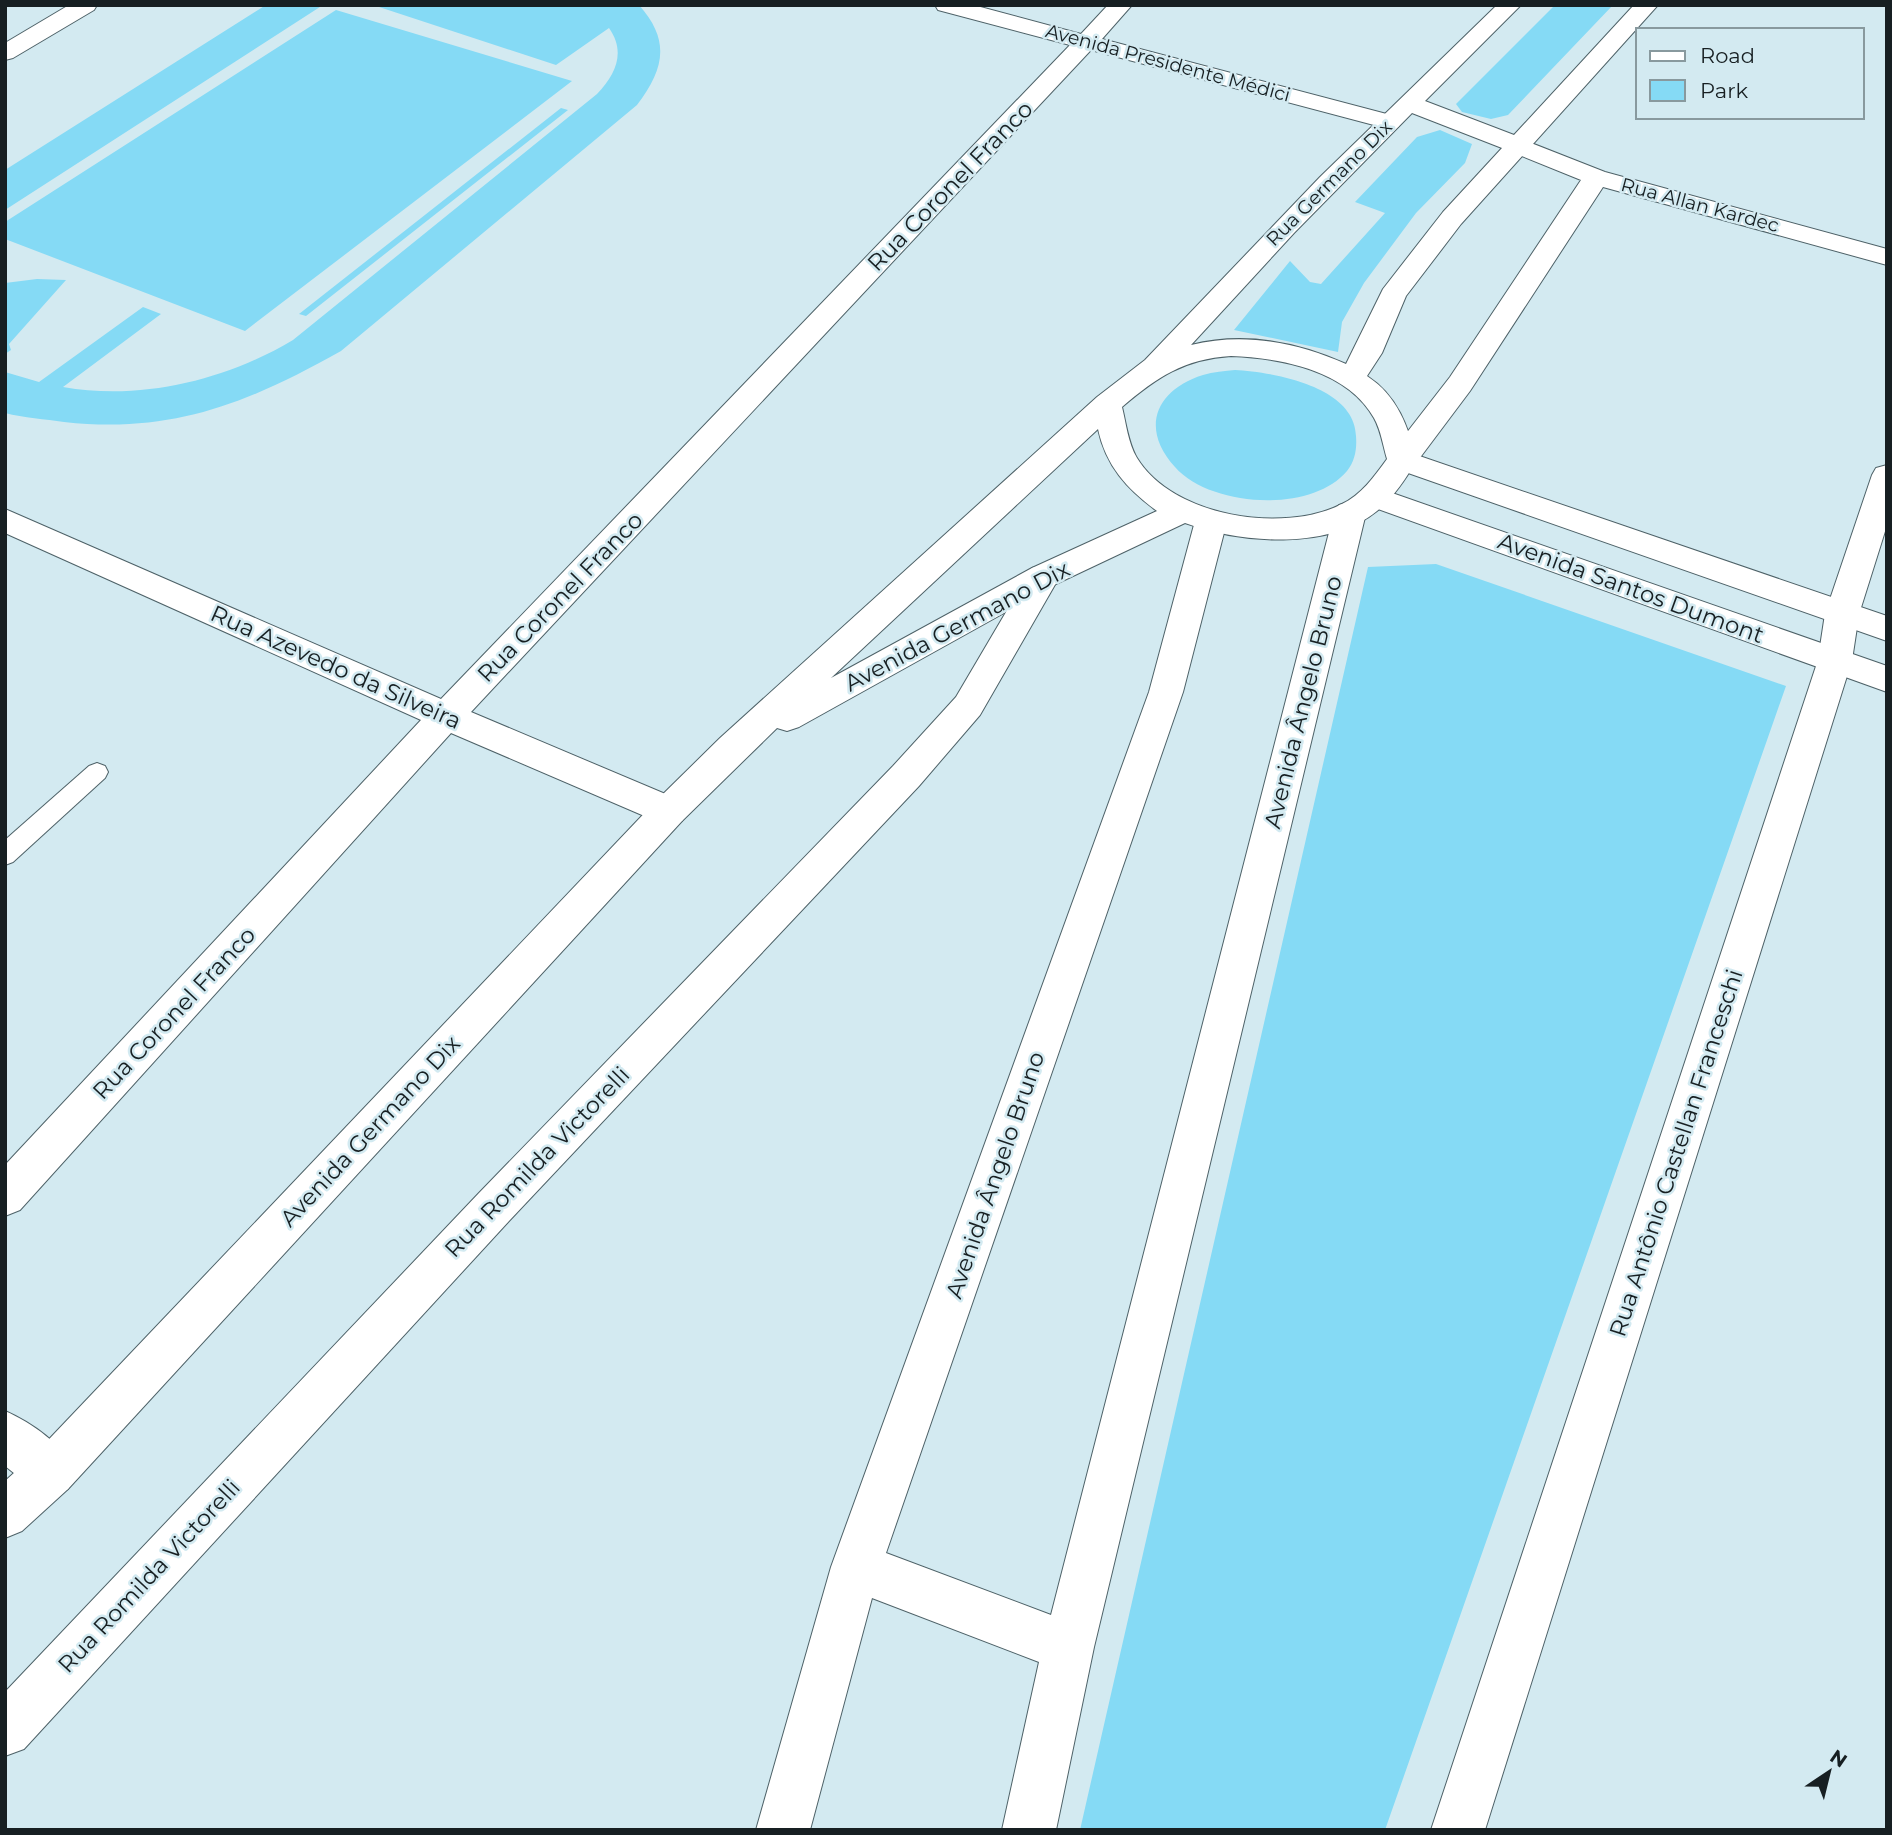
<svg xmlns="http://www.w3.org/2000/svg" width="1892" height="1835" viewBox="0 0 1892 1835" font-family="Montserrat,sans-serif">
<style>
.green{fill:#85daf5}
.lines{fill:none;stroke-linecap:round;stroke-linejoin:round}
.service-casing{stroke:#4e6268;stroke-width:2}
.minor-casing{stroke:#4e6268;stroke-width:2}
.tertiary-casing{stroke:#4e6268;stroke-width:2}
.secondary-casing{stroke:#4e6268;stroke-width:2}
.service{fill:#fff;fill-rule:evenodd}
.minor{fill:#fff;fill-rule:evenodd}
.tertiary{fill:#fff;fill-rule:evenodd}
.secondary{fill:#fff;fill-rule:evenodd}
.labels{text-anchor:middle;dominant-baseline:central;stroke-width:5;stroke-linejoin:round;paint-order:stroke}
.far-street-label{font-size:19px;fill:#171f22;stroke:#d3eaf1}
.street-label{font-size:23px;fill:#171f22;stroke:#d3eaf1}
</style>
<rect width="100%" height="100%" fill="#d3eaf1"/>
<path class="green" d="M266 5H323L5 210V170Z
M373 5H639C671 41 664 69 637 105L341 351C248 403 173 434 64 422 45 419 24 418 5 413V372L39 382 143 307 161 314 63 387C141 401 226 380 293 340L597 94C616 74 626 52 609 28L556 65Z
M1555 5H1613L1508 115 1491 119 1462 112 1456 104Z
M336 10 572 81 245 331 5 239V222Z
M561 108 568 110 306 316 299 314Z
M1440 130 1472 144 1465 163 1416 213 1364 283 1342 322 1338 352 1234 330 1290 261 1310 282 1321 284 1385 213 1355 202 1417 137Z
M37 279 66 280 9 344 11 350 5 354V283Z
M1235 370C1272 372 1355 386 1356 436 1357 449 1355 461 1347 471 1311 514 1210 507 1175 467 1140 429 1155 390 1203 375 1213 372 1225 371 1235 370Z
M1436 564 1786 686 1385 1830H1080L1368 567Z"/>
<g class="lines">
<g class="service-casing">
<path id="service" d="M97 763 105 766 108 772 105 778 13 862 5 865V840L89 766Z"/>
</g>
<g class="minor-casing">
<path id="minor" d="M69 5H97L94 10 13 58 5 60V43Z
M935 5H973L1081 34 1108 5H1132L1102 39 1398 117 1401 122 1398 127 1389 129 1091 50 471 712 682 801 687 811 682 821 669 825 656 821 451 733 20 1210 5 1216V1165L421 720 5 533V509L441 699 1070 45 938 10Z
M1516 137 1605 172 1887 249V265L1603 187 1470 391 1413 467 1402 470 1391 467 1387 460 1391 453 1450 377 1581 180 1507 150 1503 145 1507 140Z
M1887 465V525L1859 614 1852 660 1485 1830H1431L1818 660 1825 614 1872 475 1876 468Z
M1044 565 1056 568 1060 576 980 715 919 786 509 1221 24 1749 5 1756V1692L479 1193 893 766 956 697 1032 568Z
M5 1411C32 1423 64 1445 75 1472L68 1489 51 1496 34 1489 5 1466Z"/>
</g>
<g class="tertiary-casing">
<path id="tertiary" d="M1402 450 1887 616V641L1391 467 1387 460 1391 453Z
M1375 487 1887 666V692L1364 504 1359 497 1364 490Z
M1350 502 1361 505 1366 513 1094 1647 1056 1830H1002L1039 1662 872 1598 810 1830H756L831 1567 1149 692 1195 521 1200 513 1211 510 1222 513 1227 521 1183 692 886 1553 1051 1615 1334 513 1339 505Z"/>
</g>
<g class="secondary-casing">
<path id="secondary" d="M1497 5H1521L1425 101 1514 135 1634 5H1658L1461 224 1406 296 1382 353 1367 376C1398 396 1408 427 1417 460 1406 478 1394 497 1377 511 1328 551 1240 543 1185 523L1056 584 799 727 787 731 777 728 682 821 68 1489 22 1531 5 1538V1481L34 1455 656 801 720 738 1097 397 1145 360 1320 177ZM1412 113 1502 148 1443 212 1383 289 1346 364C1297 342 1243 332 1191 345L1294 233ZM1231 356C1281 358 1347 370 1374 418 1381 430 1383 446 1387 459 1374 477 1361 495 1342 504 1284 534 1173 517 1137 458 1128 443 1126 423 1122 407 1157 377 1184 359 1231 356ZM1098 429C1106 466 1127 489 1157 511L1032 568 831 678Z"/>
</g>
<use href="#service" class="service"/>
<use href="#minor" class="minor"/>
<use href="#tertiary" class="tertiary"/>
<use href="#secondary" class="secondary"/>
</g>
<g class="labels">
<g class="far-street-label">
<text transform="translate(1168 63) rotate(15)">Avenida Presidente Médici</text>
<text transform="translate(1329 183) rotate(-45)">Rua Germano Dix</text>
<text transform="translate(1700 205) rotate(15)">Rua Allan Kardec</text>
</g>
<g class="street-label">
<text transform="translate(950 186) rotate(-46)">Rua Coronel Franco</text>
<text transform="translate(1631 588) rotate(20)">Avenida Santos Dumont</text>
<text transform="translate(560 597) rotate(-46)">Rua Coronel Franco</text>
<text transform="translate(957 626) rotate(-28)">Avenida Germano Dix</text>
<text transform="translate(336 667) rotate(24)">Rua Azevedo da Silveira</text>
<text transform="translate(1303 702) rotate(-76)">Avenida Ângelo Bruno</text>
<text transform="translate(174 1013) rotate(-47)">Rua Coronel Franco</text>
<text transform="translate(370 1131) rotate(-47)">Avenida Germano Dix</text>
<text transform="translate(1676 1153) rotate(-72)">Rua Antônio Castellan Franceschi</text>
<text transform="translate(537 1162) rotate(-46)">Rua Romilda Victorelli</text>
<text transform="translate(995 1175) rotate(-71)">Avenida Ângelo Bruno</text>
<text transform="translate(149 1576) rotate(-47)">Rua Romilda Victorelli</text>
</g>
</g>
<rect width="1892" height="1835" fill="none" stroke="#171f22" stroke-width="14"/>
<rect x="1636" y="28" width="228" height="91" fill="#d3eaf1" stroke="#88999e" stroke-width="2"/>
<rect x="1650" y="51" width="35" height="10" fill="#ffffff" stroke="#88999e" stroke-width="2"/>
<text x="1700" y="63" font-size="21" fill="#171f22">Road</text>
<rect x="1650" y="80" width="35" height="21" fill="#85daf5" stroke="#88999e" stroke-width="2"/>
<text x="1700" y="98" font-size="21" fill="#171f22">Park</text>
<g transform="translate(1829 1772) rotate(35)" stroke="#d3eaf1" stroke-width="5" paint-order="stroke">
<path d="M0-5L12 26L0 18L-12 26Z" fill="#171f22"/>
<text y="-10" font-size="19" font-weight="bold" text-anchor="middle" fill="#171f22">N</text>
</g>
</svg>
